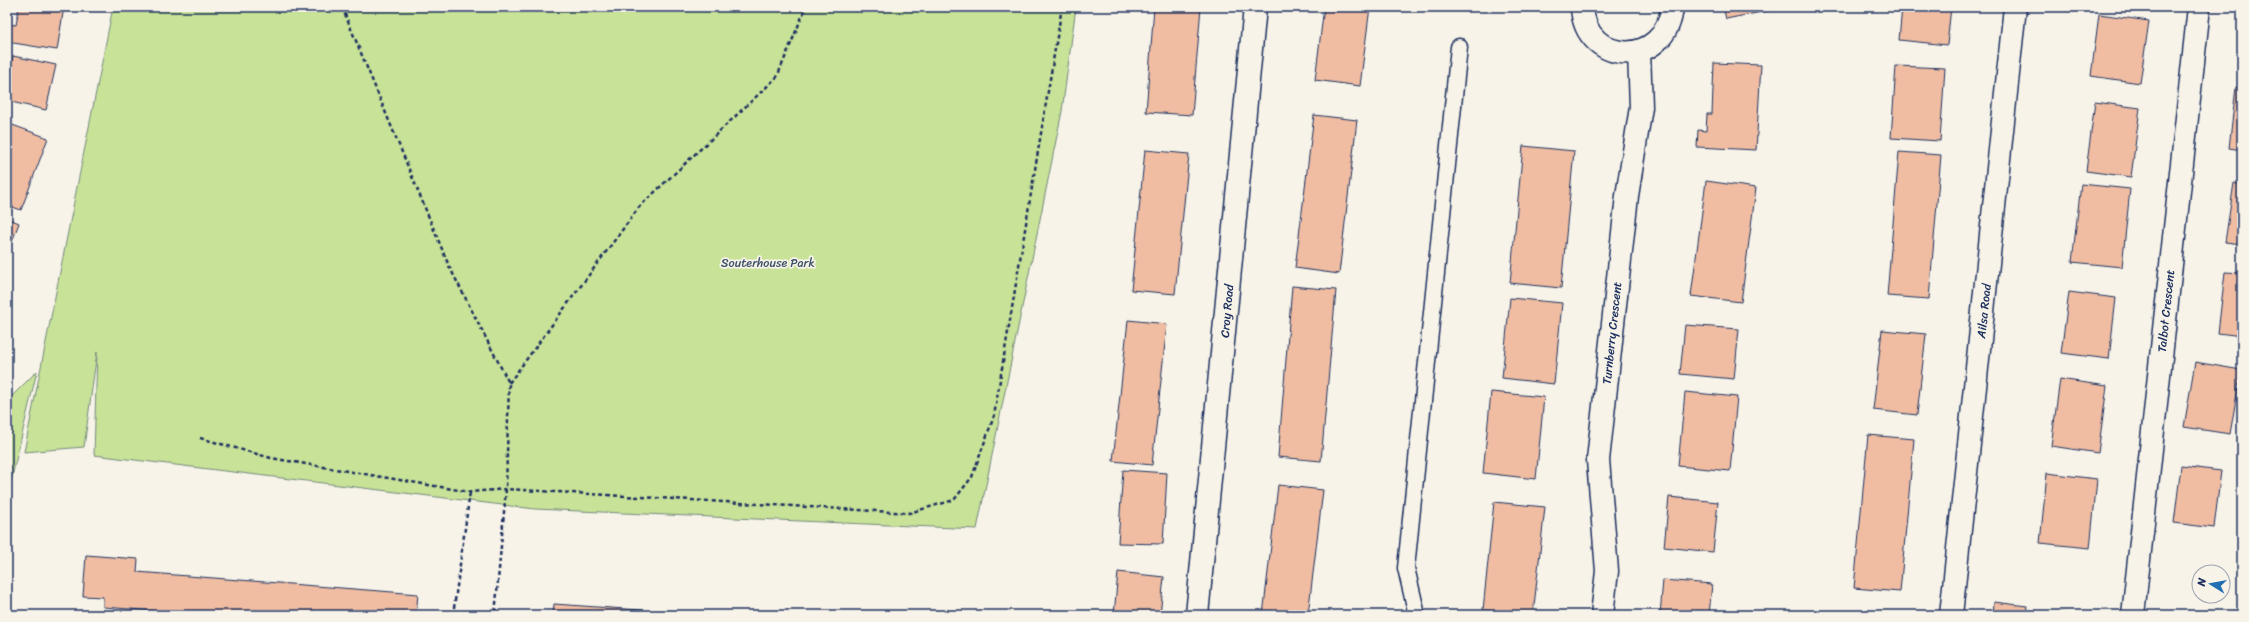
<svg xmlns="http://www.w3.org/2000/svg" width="2249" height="622" viewBox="0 0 2249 622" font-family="Sriracha,sans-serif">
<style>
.green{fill:#c8e298;stroke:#72887b}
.building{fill:#f0bda2;stroke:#1b2f5e}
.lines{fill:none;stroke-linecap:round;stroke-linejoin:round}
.service-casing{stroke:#1b2f5e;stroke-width:19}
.minor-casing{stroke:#1b2f5e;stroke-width:25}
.path{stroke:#1b2f5e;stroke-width:2.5;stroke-dasharray:4 3;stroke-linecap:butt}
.service{stroke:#f7f3e8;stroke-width:16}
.minor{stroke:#f7f3e8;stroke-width:22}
.labels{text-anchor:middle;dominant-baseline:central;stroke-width:3.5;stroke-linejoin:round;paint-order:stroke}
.park-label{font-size:12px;fill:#3e536a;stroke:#f7f3e8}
.street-label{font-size:12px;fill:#1b2f5e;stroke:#f7f3e8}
</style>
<rect width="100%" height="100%" fill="#f7f3e8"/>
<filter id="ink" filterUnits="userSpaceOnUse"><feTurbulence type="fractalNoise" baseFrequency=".025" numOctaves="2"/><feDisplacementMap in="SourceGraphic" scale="8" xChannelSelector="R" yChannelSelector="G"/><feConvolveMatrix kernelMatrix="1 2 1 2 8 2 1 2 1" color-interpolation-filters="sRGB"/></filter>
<g filter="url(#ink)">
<path class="green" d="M113 7H1076L1062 111 977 529 535 509 94 455 97 352 84 447 24 452Z
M37 371 7 498V401Z"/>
<path class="building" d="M19 7H64L57 50 7 42V24L16 25Z
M1154 7H1201L1192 115 1146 112Z
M1324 7H1370L1360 86 1315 80Z
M1723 7H1782V8L1726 19Z
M1902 7H1951L1947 45 1899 40Z
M2099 14 2149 21 2140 83 2091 76Z
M13 56 56 65 46 110 7 101V84Z
M1714 63 1761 65 1756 150 1697 147 1698 130 1706 131 1707 114H1712Z
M1896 66 1945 68 1940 141 1891 138Z
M2236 87 2242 88V150L2229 148Z
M2095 102 2140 108 2131 177 2086 171Z
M1314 115 1357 120 1339 274 1295 268Z
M7 123 48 138 21 210 7 205Z
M1523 146 1574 151 1561 288 1510 283Z
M1145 150 1189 154 1175 294 1131 290Z
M1899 152 1941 155 1929 299 1887 296Z
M1706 181 1756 188 1741 302 1691 296Z
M2234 183 2242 185V244L2225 242Z
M2081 184 2130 189 2122 267 2072 262Z
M7 218 19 223 7 255Z
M2225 272 2242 273V336L2218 333Z
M1292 286 1336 290 1321 461 1278 457Z
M2069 292 2116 298 2109 359 2061 353Z
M1510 298 1562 303 1554 384 1502 378Z
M1128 320 1167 324 1152 465 1113 461Z
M1685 325 1739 329 1734 379 1680 374Z
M1882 330 1926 334 1917 415 1873 410Z
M2195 362 2241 370 2230 434 2184 427Z
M2060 379 2107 386 2098 453 2051 446Z
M1491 392 1544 397 1536 479 1483 473Z
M1685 392 1737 397 1730 471 1678 466Z
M1868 435 1914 439 1900 592 1854 588Z
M2181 466 2221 471 2214 528 2174 523Z
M1123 470 1167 473 1163 544 1118 543Z
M2047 473 2097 479 2090 548 2040 543Z
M1278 485 1323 490 1308 615H1263Z
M1669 497 1718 502 1713 552 1664 547Z
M1494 502 1545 507 1533 615 1483 610Z
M86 555 138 559 137 572 418 594 416 615H208L103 607V597L83 596Z
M1118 572 1164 577 1160 615H1114Z
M1663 580 1712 584 1709 615H1660Z
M1994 602 2027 606 2026 615H1993Z
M554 604 711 615H553Z
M2054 612 2078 615H2053Z"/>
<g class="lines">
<g class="service-casing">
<path id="service" d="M1417 615 1406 568 1459 47"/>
</g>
<g class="minor-casing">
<path id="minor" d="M1582 7C1585 67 1667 68 1672 7
M1197 615 1255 7
M1602 615 1607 571 1598 460 1627 196 1641 107 1639 51
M1951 615 2015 7
M2133 615 2199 7"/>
</g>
<path class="path" d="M342 7 449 266 509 383 506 489 495 615
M509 383 640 206 777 77 806 7
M200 438 271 458 470 492 506 489 909 513 954 500 972 477 994 416 1062 7
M453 615 470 492"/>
<use href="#service" class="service"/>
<use href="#minor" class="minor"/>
</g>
</g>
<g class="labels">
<g class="park-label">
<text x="768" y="263">Souterhouse Park</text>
</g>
<g class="street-label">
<text transform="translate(1227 311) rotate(-85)">Croy Road</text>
<text transform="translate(1984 311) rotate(-84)">Ailsa Road</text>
<text transform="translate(2166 311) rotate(-84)">Talbot Crescent</text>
<text transform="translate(1612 333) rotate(-84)">Turnberry Crescent</text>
</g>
</g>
<rect width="2249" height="622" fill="none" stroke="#f7f3e8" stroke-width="24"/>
<rect x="12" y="12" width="2225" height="598" fill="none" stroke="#1b2f5e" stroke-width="1.5" filter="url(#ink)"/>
<g transform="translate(2211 584) rotate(281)"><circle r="19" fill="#f7f3e8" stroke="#9fa5b1"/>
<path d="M0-3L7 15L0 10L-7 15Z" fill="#1f6fb2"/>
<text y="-6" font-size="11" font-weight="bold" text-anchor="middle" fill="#1b2f5e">N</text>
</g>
</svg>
